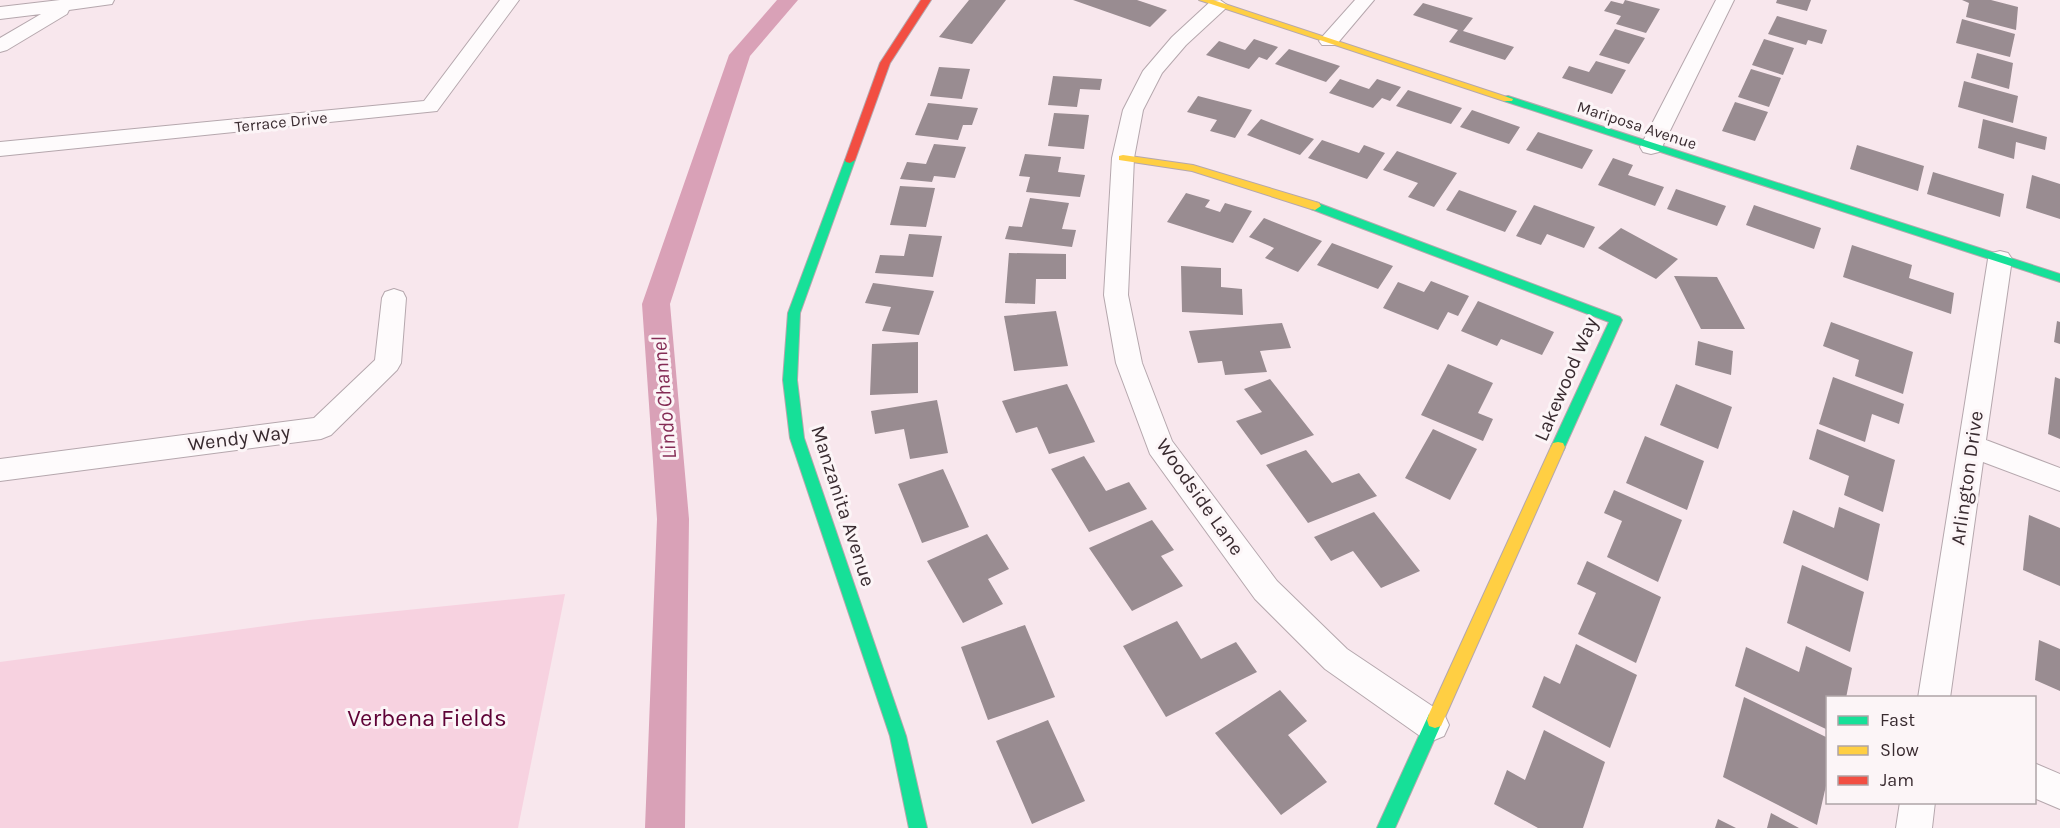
<svg xmlns="http://www.w3.org/2000/svg" width="2060" height="828" viewBox="0 0 2060 828" font-family="Karla,sans-serif">
<style>
.green{fill:#f7d2e0}
.lines{fill:none;stroke-linecap:round;stroke-linejoin:round}
.canal{fill:#d9a1b7;fill-rule:evenodd}
.building{fill:#998c91}
.street-casing{stroke:#b5a7ad;stroke-width:2}
.fast-casing{stroke:#b5a7ad;stroke-width:2}
.slow-casing{stroke:#b5a7ad;stroke-width:2}
.jam-casing{stroke:#b5a7ad;stroke-width:2}
.street{fill:#fefbfc;fill-rule:evenodd}
.fast{fill:#16e098;fill-rule:evenodd}
.slow{fill:#ffcf43;fill-rule:evenodd}
.jam{fill:#f24e42;fill-rule:evenodd}
.labels{text-anchor:middle;dominant-baseline:central;stroke-width:6;stroke-linejoin:round;paint-order:stroke}
.far-street-label{font-size:16px;fill:#392b30;stroke:#fcf5f7}
.street-label{font-size:20px;fill:#392b30;stroke:#fcf5f7}
.water-label{font-size:21px;font-style:italic;fill:#842c55;stroke:#fcf5f7}
.near-park-label{font-size:24px;fill:#5e0236;stroke:#fcf5f7}
</style>
<rect width="100%" height="100%" fill="#f8e7ed"/>
<path class="green" d="M565 594 518 828H0V662L309 620Z"/>
<g class="lines">
<path class="canal" d="M777 0H798L750 56 670 304 689 519 685 828H645L657 519 642 304 729 55Z"/>
</g>
<path class="building" d="M969 0H1006L972 44 939 37Z
M1073 0H1137L1167 10 1150 27Z
M1625 0 1660 9 1646 33 1616 24 1621 16 1604 11 1611 1 1623 4Z
M1777 0H1811L1807 11 1776 3Z
M1991 0 2018 7 2016 30 1966 17 1969 3 1962 0Z
M1423 3 1473 18 1463 31 1514 47 1505 60 1449 42 1458 30 1413 15Z
M1777 16 1827 30 1822 44 1808 40 1806 45 1768 34Z
M1962 19 2015 34 2010 57 1956 43Z
M1615 29 1645 38 1629 64 1599 55Z
M1254 39 1278 47 1267 60 1259 57 1249 69 1206 55 1219 41 1245 50Z
M1764 39 1794 48 1783 75 1752 65Z
M1289 49 1340 66 1326 82 1275 64Z
M1977 53 2013 63 2009 89 1971 78Z
M1596 61 1626 70 1612 94 1562 78 1569 66 1589 72Z
M939 67 970 69 962 99 930 96Z
M1751 69 1781 78 1769 107 1738 97Z
M1053 76 1102 79 1100 90 1080 89 1077 107 1048 105Z
M1340 79 1369 89 1377 79 1401 87 1390 101 1382 98 1373 108 1329 93Z
M1964 81 2018 96 2013 123 1958 107Z
M1408 90 1462 108 1451 124 1396 106Z
M1198 96 1252 110 1235 138 1210 131 1217 120 1187 112Z
M1735 102 1768 112 1755 141 1722 131Z
M928 103 978 108 972 125H963L958 140 915 135Z
M1472 110 1520 127 1509 144 1460 127Z
M1054 113 1089 115 1084 149 1048 146Z
M1261 119 1314 139 1300 155 1247 135Z
M1983 119 2047 137 2045 150 2016 142 2014 159 1978 148Z
M1538 132 1593 150 1582 169 1526 150Z
M1322 140 1359 153 1364 145 1385 153 1367 179 1308 158Z
M934 144 966 147 955 178 934 176 932 182 900 179 907 162 926 164Z
M1857 145 1924 166 1918 191 1850 169Z
M1397 151 1457 173 1434 207 1408 197 1418 183 1383 170Z
M1025 154 1061 157 1058 172 1085 175 1080 197 1026 192 1030 177 1019 176Z
M1613 158 1633 165 1628 175 1664 187 1655 206 1598 185Z
M1933 172 2004 194 2000 217 1927 194Z
M2032 175 2060 184V219L2026 208Z
M900 186 935 188 926 227 890 225Z
M1676 189 1726 206 1717 226 1667 209Z
M1459 190 1517 211 1505 232 1446 210Z
M1186 193 1210 200 1205 207 1220 212 1225 203 1252 211 1233 243 1167 222Z
M1030 198 1069 203 1062 229 1076 230 1072 247 1005 239 1009 226 1022 227Z
M1534 205 1595 227 1584 248 1547 234 1541 245 1516 236Z
M1754 205 1821 228 1814 249 1746 225Z
M1264 218 1322 241 1298 272 1265 258 1274 248 1249 237Z
M1621 228 1678 259 1656 279 1598 248Z
M909 234 942 236 933 277 875 273 880 255 904 256Z
M1332 243 1393 266 1378 289 1317 265Z
M1852 245 1912 265 1909 278 1954 293 1951 314 1843 277Z
M1009 253 1066 254V279H1036L1035 304 1005 303Z
M1181 266 1221 268V287L1242 289 1243 315 1182 312Z
M1674 276 1717 277 1745 329H1701Z
M1431 281 1469 296 1458 316 1448 312 1438 330 1383 308 1398 282 1424 292Z
M873 283 934 291 919 335 882 331 891 307 865 303Z
M1478 301 1554 332 1542 355 1501 339 1497 346 1461 331Z
M1056 311 1068 366 1014 371 1004 316Z
M2057 321 2060 322V344L2054 342Z
M1831 322 1913 352 1903 394 1855 376 1859 360 1823 346Z
M1282 323 1291 348 1260 351 1267 372 1225 375 1222 361 1198 363 1189 331Z
M1698 341 1733 351 1731 375 1695 365Z
M918 342V393L870 395 872 344Z
M1448 364 1493 383 1478 413 1493 419 1483 441 1421 415Z
M1833 377 1904 404 1899 424 1872 414 1865 442 1819 424Z
M2055 377 2060 379V439L2048 434Z
M1270 379 1314 435 1261 455 1236 421 1262 412 1244 389Z
M1067 384 1095 442 1049 454 1037 427 1016 433 1002 401Z
M1676 384 1732 407 1718 449 1660 425Z
M937 400 948 453 910 459 904 429 875 434 871 411Z
M1433 429 1477 449 1450 500 1405 478Z
M1817 429 1895 460 1883 512 1844 495 1849 476 1809 459Z
M1645 436 1704 461 1687 510 1626 483Z
M1306 450 1332 483 1359 473 1377 496 1308 523 1266 465Z
M1084 456 1106 491 1129 482 1147 509 1089 532 1051 469Z
M943 469 969 527 922 543 898 484Z
M1614 490 1682 520 1658 582 1607 557 1622 521 1604 513Z
M1839 507 1880 524 1868 581 1783 543 1793 510 1834 528Z
M1374 512 1420 571 1381 588 1353 551 1331 561 1314 537Z
M2029 515 2060 528V586L2023 570Z
M1152 520 1174 550 1161 556 1183 586 1132 611 1089 548Z
M987 534 1009 569 988 579 1003 604 963 623 927 561Z
M1587 561 1661 597 1636 663 1578 634 1596 593 1577 584Z
M1802 565 1864 592 1850 652 1787 623Z
M1177 621 1201 659 1236 642 1257 672 1166 717 1123 646Z
M1025 625 1055 697 988 720 961 647Z
M2039 640 2060 649V691L2035 680Z
M1576 644 1637 675 1610 748 1532 707 1544 676 1560 684Z
M1806 646 1852 668 1846 698H1828V730L1735 686 1746 647 1799 672Z
M1280 690 1307 721 1288 735 1327 782 1281 815 1215 733Z
M1744 697 1828 738V777L1817 825 1723 777Z
M1048 720 1085 801 1032 824 996 741Z
M1544 730 1605 762 1583 828H1538L1494 804 1507 770 1525 780Z
M1771 813 1799 828H1767Z
M1718 819 1736 828H1715Z"/>
<g class="lines">
<g class="street-casing">
<path id="street" d="M60 0H114L112 4 69 10 67 14 7 50 0 52V38L41 14 0 19V7Z
M500 0H519L437 111 0 156V142L424 101Z
M1220 0 1227 5 1225 9 1186 45 1162 73 1143 110 1134 158 1128 295 1142 363 1172 441 1277 581 1347 649 1444 714 1449 725 1444 736 1432 741 1420 736 1325 669 1255 599 1150 454 1116 363 1104 295 1112 158 1123 110 1143 71 1172 37 1211 1Z
M1355 0H1374L1336 45H1322L1319 41 1322 37Z
M1716 0H1734L1662 147 1659 152 1651 154 1643 152 1640 147Z
M2000 251 2008 253 2012 259 1986 440 2060 468V491L1983 462 1950 698H1918L1988 259 1992 253Z
M394 289 403 292 406 298 401 363 397 370 331 435 321 439 0 481V459L314 418 375 360 382 298 385 292Z
M2034 763 2060 774V809L2034 798Z
M1900 802H1935L1932 828H1896Z"/>
</g>
<g class="fast-casing">
<path id="fast" d="M1508 96 2060 274V282L1504 101V97Z
M850 157 855 160 800 313 797 380 804 438 906 736 927 828H909L890 736 790 438 783 380 788 313 845 160Z
M1315 202 1620 317 1622 320 1563 451H1553L1551 447 1609 322 1311 209 1309 206Z
M1435 712 1441 714 1443 720 1395 828H1377L1429 714Z"/>
</g>
<g class="slow-casing">
<path id="slow" d="M1199 0H1213L1513 99 1512 101H1504Z
M1123 155 1193 165 1319 203 1321 206 1315 210 1311 209 1192 171 1119 160V156Z
M1558 442 1563 443 1565 447 1441 726 1435 728 1429 726 1427 720 1429 714 1551 447 1553 443Z"/>
</g>
<g class="jam-casing">
<path id="jam" d="M921 0H931L890 63 855 160 850 163 846 162 845 160 880 63Z"/>
</g>
<use href="#street" class="street"/>
<use href="#fast" class="fast"/>
<use href="#slow" class="slow"/>
<use href="#jam" class="jam"/>
</g>
<g class="labels">
<g class="far-street-label">
<text transform="translate(281 122) rotate(-6)">Terrace Drive</text>
<text transform="translate(1637 125) rotate(18)">Mariposa Avenue</text>
</g>
<g class="street-label">
<text transform="translate(1566 379) rotate(-67)">Lakewood Way</text>
<text transform="translate(239 438) rotate(-7)">Wendy Way</text>
<text transform="translate(1967 478) rotate(-82)">Arlington Drive</text>
<text transform="translate(1200 497) rotate(55)">Woodside Lane</text>
<text transform="translate(843 506) rotate(72)">Manzanita Avenue</text>
</g>
<g class="water-label">
<text transform="translate(664 398) rotate(-95)">Lindo Channel</text>
</g>
<g class="near-park-label">
<text x="427" y="718">Verbena Fields</text>
</g>
</g>
<rect x="1826" y="696" width="210" height="108" fill="#fcf5f7" stroke="#aea4a7" stroke-width="1.5"/>
<rect x="1838" y="716" width="30" height="9" fill="#16e098" stroke="#aea4a7" stroke-width="1.5"/>
<text x="1880" y="726" font-size="18" fill="#392b30">Fast</text>
<rect x="1838" y="746" width="30" height="9" fill="#ffcf43" stroke="#aea4a7" stroke-width="1.5"/>
<text x="1880" y="756" font-size="18" fill="#392b30">Slow</text>
<rect x="1838" y="776" width="30" height="9" fill="#f24e42" stroke="#aea4a7" stroke-width="1.5"/>
<text x="1880" y="786" font-size="18" fill="#392b30">Jam</text>
</svg>
